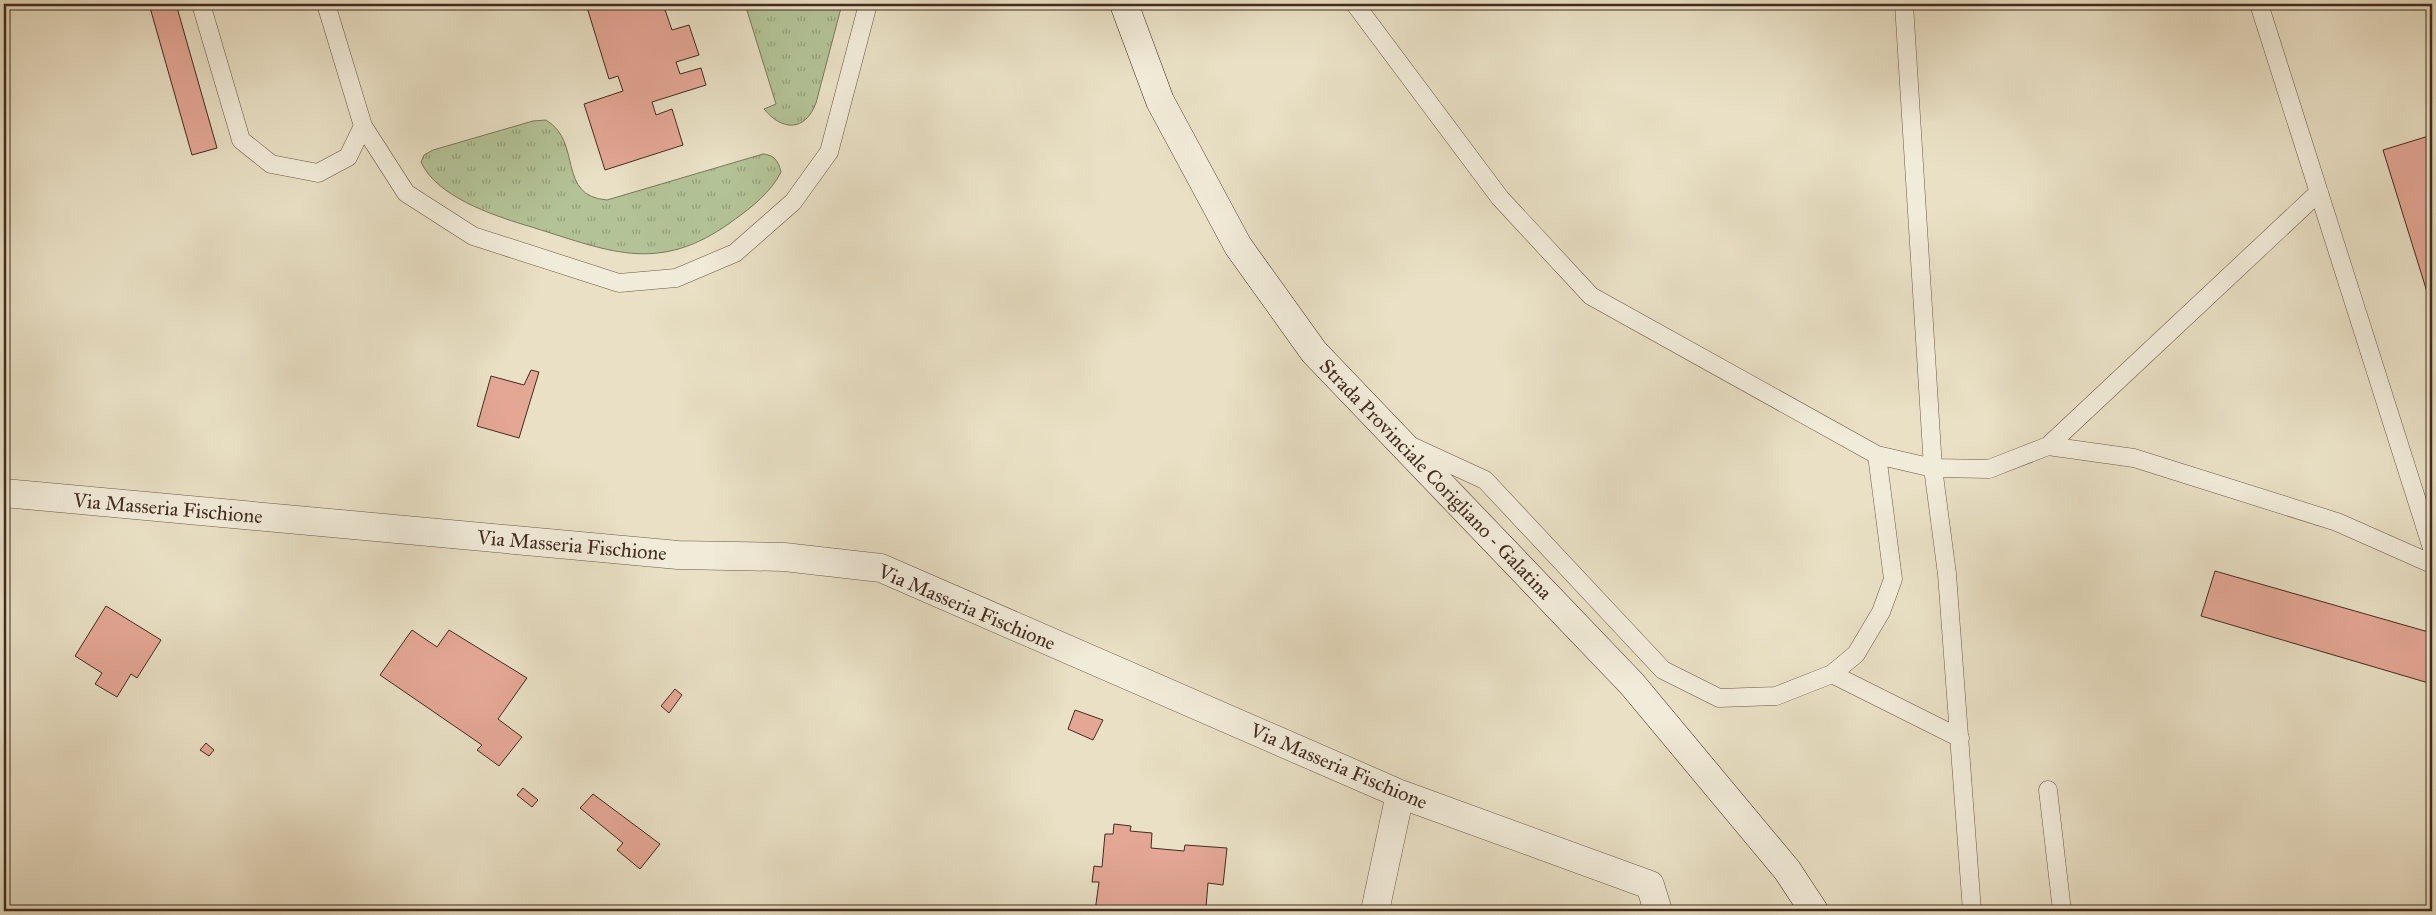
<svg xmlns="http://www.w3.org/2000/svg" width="2436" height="915" viewBox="0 0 2436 915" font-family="'IM FELL Great Primer',serif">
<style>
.grass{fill:url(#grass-tufts);stroke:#7b775b}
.building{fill:#e4a796;stroke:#432b1f}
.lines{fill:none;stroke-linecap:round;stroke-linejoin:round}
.lane-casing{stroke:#6c5848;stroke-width:19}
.street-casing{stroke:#6c5848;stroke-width:29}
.secondary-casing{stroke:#432b1f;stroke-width:29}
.lane{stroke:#f1ebd9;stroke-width:18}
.street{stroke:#f1ebd9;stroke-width:28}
.secondary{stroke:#f1ebd9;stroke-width:28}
.labels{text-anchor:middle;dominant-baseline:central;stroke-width:4.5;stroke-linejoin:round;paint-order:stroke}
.street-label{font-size:20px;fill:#432b1f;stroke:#f1ebd9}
</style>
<defs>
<pattern id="grass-tufts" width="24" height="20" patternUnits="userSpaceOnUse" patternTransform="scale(1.25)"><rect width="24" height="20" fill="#b3c397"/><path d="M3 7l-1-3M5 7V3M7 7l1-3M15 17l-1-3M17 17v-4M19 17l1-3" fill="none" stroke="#939f7b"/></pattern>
</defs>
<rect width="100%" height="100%" fill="#e9e0c5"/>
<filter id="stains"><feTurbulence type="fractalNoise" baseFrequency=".004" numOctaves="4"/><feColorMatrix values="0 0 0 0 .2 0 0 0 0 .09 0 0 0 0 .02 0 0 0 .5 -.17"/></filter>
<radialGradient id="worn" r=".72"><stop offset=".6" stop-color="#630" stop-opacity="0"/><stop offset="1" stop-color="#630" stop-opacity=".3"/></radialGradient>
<path class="grass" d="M745 4H842L816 103C805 132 782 131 764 109L776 104Z
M546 120C583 142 556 196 607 200L763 154C774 155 778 160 781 172 772 191 751 208 734 220 657 277 608 250 525 225 492 215 436 196 421 162L424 155 433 150 533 121Z"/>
<path class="building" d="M149 4H176L217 148 192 155Z
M586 4H663L672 30 689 25 699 55 676 62 680 74 701 68 706 85 652 102 656 115 672 109 683 145 605 170 584 104 623 91 618 76 609 79Z
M2432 135V308L2383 150Z
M531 370 539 372 519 438 477 426 491 376 524 385Z
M2215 571 2432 633V684L2201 616Z
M106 606 161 640 137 678 131 674 117 697 95 684 102 673 75 656Z
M412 630 437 647 449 630 527 678 498 719 522 737 499 766 477 750 482 745 380 675Z
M675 689 682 695 669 713 661 706Z
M1075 710 1103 720 1093 740 1068 729Z
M206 743 214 750 209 756 200 750Z
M523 788 538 800 532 807 517 795Z
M593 794 660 844 640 869 617 850 623 843 580 808Z
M1114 824 1131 826 1130 831 1152 833 1151 848 1184 851 1185 845 1227 848 1223 885 1208 883 1206 907 1188 906 1187 911H1095L1099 882H1092L1094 866 1102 867 1105 834H1113Z"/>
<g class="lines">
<g class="lane-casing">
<path id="lane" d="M201 4 241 140 271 164 318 173 348 157 363 126
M326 4 363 126 406 193 473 236 619 283 676 278 735 253 793 202 829 152 868 4
M1355 4 1500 198 1591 296 1877 455 1933 468 1989 469 2048 446 2134 458 2337 522 2432 564
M1904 4 1933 468 1947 574 1972 911
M2259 4 2432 548
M1411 446 1485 480 1663 670 1719 698 1776 696 1832 674 1856 654 1881 612 1893 579 1877 455
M2048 446 2319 192
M1832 674 1960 738
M2048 790 2062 911"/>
</g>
<g class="street-casing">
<path id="street" d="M4 493 678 555 784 557 881 568 1400 794 1650 885 1658 911
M1375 911 1400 794"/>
</g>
<g class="secondary-casing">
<path id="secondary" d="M1124 4 1160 101 1238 246 1314 352 1632 684 1787 870 1814 911"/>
</g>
<use href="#lane" class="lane"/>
<use href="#street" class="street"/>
<use href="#secondary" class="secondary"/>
</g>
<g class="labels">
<g class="street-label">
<text transform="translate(1436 479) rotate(46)">Strada Provinciale Corigliano - Galatina</text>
<text transform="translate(168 508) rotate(5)">Via Masseria Fischione</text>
<text transform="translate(572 545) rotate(5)">Via Masseria Fischione</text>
<text transform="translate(967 607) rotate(23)">Via Masseria Fischione</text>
<text transform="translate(1339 766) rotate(23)">Via Masseria Fischione</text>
</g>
</g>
<rect width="2436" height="915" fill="none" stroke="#e9e0c5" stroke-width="20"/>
<rect x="5" y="5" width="2426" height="905" fill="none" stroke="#432b1f" stroke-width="2.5"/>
<rect x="10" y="10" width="2416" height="895" fill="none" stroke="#432b1f"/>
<rect width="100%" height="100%" filter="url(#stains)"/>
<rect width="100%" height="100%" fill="url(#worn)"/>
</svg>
